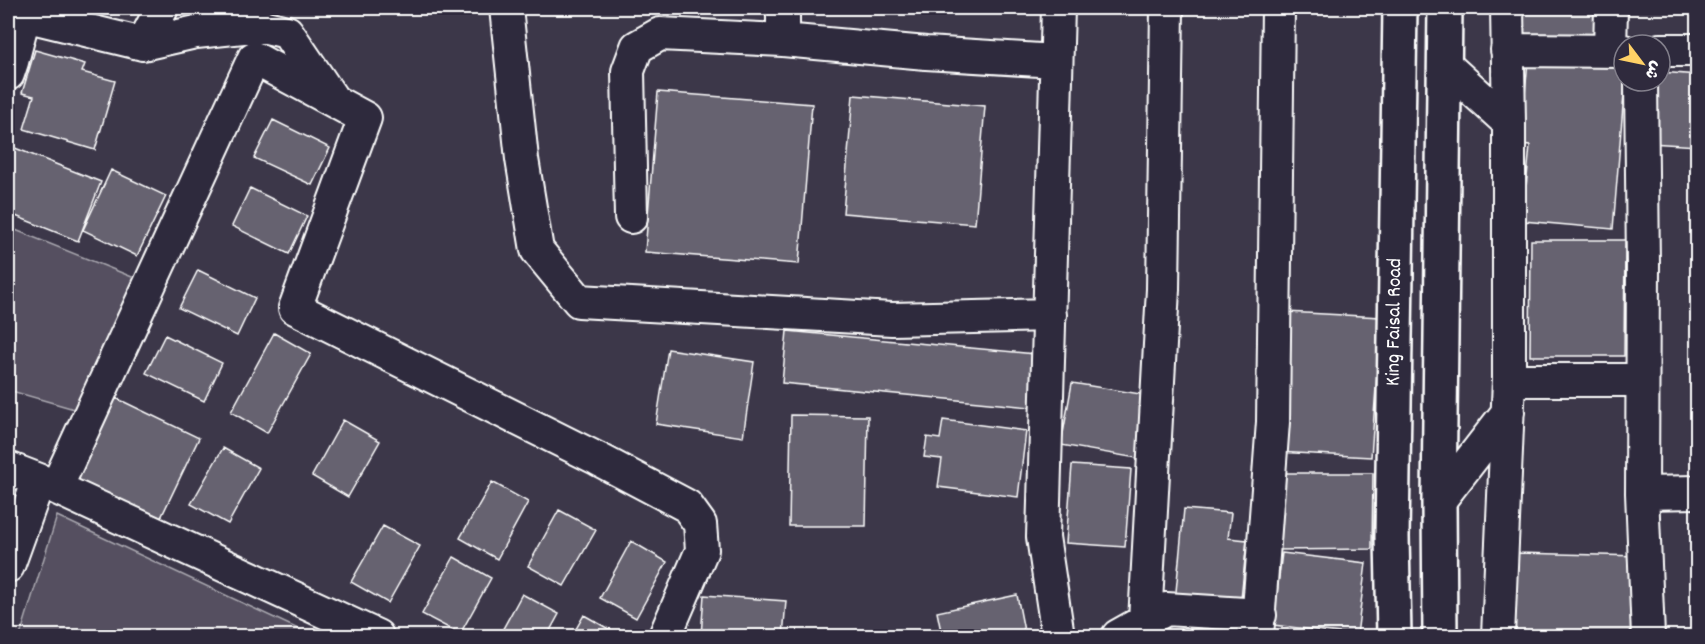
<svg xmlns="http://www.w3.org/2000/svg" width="1705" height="644" viewBox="0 0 1705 644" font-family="Dekko,'Playpen Sans Arabic',sans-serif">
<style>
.green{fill:#555060;stroke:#aaa8b0;stroke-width:1.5}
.building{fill:#666270;stroke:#fff;stroke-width:1.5}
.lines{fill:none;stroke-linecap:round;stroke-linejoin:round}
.minor-casing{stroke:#fff;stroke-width:36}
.major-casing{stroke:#fff;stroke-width:38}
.minor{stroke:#2f2a3d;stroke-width:32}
.major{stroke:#2f2a3d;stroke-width:33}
.labels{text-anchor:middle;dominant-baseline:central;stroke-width:4.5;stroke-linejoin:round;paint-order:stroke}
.street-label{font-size:21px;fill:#fff;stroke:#2f2a3d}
</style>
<rect width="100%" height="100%" fill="#3c3749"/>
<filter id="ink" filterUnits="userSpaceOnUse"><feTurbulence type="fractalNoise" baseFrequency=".0167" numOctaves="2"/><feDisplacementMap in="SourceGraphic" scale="12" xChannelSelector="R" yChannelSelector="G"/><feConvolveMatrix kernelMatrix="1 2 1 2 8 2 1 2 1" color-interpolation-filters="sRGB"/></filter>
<g filter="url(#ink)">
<path class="green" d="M8 227 137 279 78 410 8 390Z
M57 516 313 636H20Z"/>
<path class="building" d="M1516 8H1596L1598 34 1518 41Z
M35 50 85 64 82 72 115 81 95 150 24 129 34 96 22 93Z
M1528 60 1624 68 1625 81 1613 229 1523 221 1530 145 1521 144Z
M1660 72 1698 75V146L1650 143 1654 81H1660Z
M658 92 812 104 799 264 645 252Z
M853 95 985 106 975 224 843 213Z
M273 120 330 148 312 185 254 158Z
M15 148 101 182 78 241 8 213V167Z
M111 170 166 196 137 256 83 230Z
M250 188 307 216 289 254 232 226Z
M1531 240H1625L1624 356H1530Z
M198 270 255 298 237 336 179 308Z
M1286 312 1381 317 1371 457 1276 452Z
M787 331 1035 354 1030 407 782 383Z
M274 333 311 354 267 433 231 412Z
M165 335 222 363 204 401 146 373Z
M668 349 754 362 743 437 656 424Z
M1072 383 1153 396 1142 459 1061 445Z
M116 398 199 438 156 528 73 488Z
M791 415 868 416 866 526H789Z
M343 420 380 441 348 497 312 476Z
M943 420 1026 431 1018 497 938 487 942 459 924 457 927 437 940 439Z
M223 448 259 468 228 524 191 504Z
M1072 465 1131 469 1125 547 1066 543Z
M1277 473H1373L1372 549 1276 550Z
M492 482 528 502 497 559 460 538Z
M1184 509 1231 513 1228 538 1247 540 1240 608 1175 602Z
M559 510 596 530 564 586 528 566Z
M383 526 420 546 388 603 351 582Z
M631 541 667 562 636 618 600 598Z
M1282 553 1366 563 1357 635 1273 625Z
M1515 553 1640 556 1638 636H1513Z
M454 557 491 578 460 634 422 614Z
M522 594 559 614 547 636H499Z
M704 595 786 601 783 636H701Z
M1017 595 1025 636H942L937 612Z
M584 615 621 636H572Z"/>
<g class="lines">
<g class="minor-casing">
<path id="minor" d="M506 8 522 159 537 250 579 301 892 319 1050 315
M1058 8 1043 537 1058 636
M24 15 143 44 196 32 243 27H266L287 32 331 97
M783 40V8
M143 44 162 8
M1507 50 1624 51
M1660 50H1698
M1610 51 1611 8
M1444 64 1509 123
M8 74 12 62 26 8
M1641 81 1643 265 1642 493 1648 636
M631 217 628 71 637 47 660 34 783 40 926 53 1056 61
M1509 380H1642
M8 468 39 480 377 636
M56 488 254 58 365 118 295 308 598 459 687 506 700 524 702 550 665 636
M1642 493 1698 492
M1439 501 1508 412
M8 566 39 480
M1145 621 1163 289 1167 8
M1118 636 1166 609 1260 615
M1257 636 1273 422 1278 8
M1498 636 1509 380V123L1507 8"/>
</g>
<g class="major-casing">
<g id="major">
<path id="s1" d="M1394 636 1392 537 1400 8"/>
<path d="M1440 636 1439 501 1445 8"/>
</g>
</g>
<use href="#minor" class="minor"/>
<use href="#major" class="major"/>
</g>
</g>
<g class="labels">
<g class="street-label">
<text stroke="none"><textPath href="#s1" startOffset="314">King Faisal Road</textPath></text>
</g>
</g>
<rect width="1705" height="644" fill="none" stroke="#2f2a3d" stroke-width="30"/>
<rect x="15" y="15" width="1675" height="614" fill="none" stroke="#fff" stroke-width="2" filter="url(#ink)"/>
<g transform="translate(1642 63) rotate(122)"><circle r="28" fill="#2f2a3d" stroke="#827f8b" stroke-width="1.5"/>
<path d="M0-4.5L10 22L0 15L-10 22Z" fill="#ffd166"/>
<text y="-9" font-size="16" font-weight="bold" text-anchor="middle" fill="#ffffff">ش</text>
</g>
</svg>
